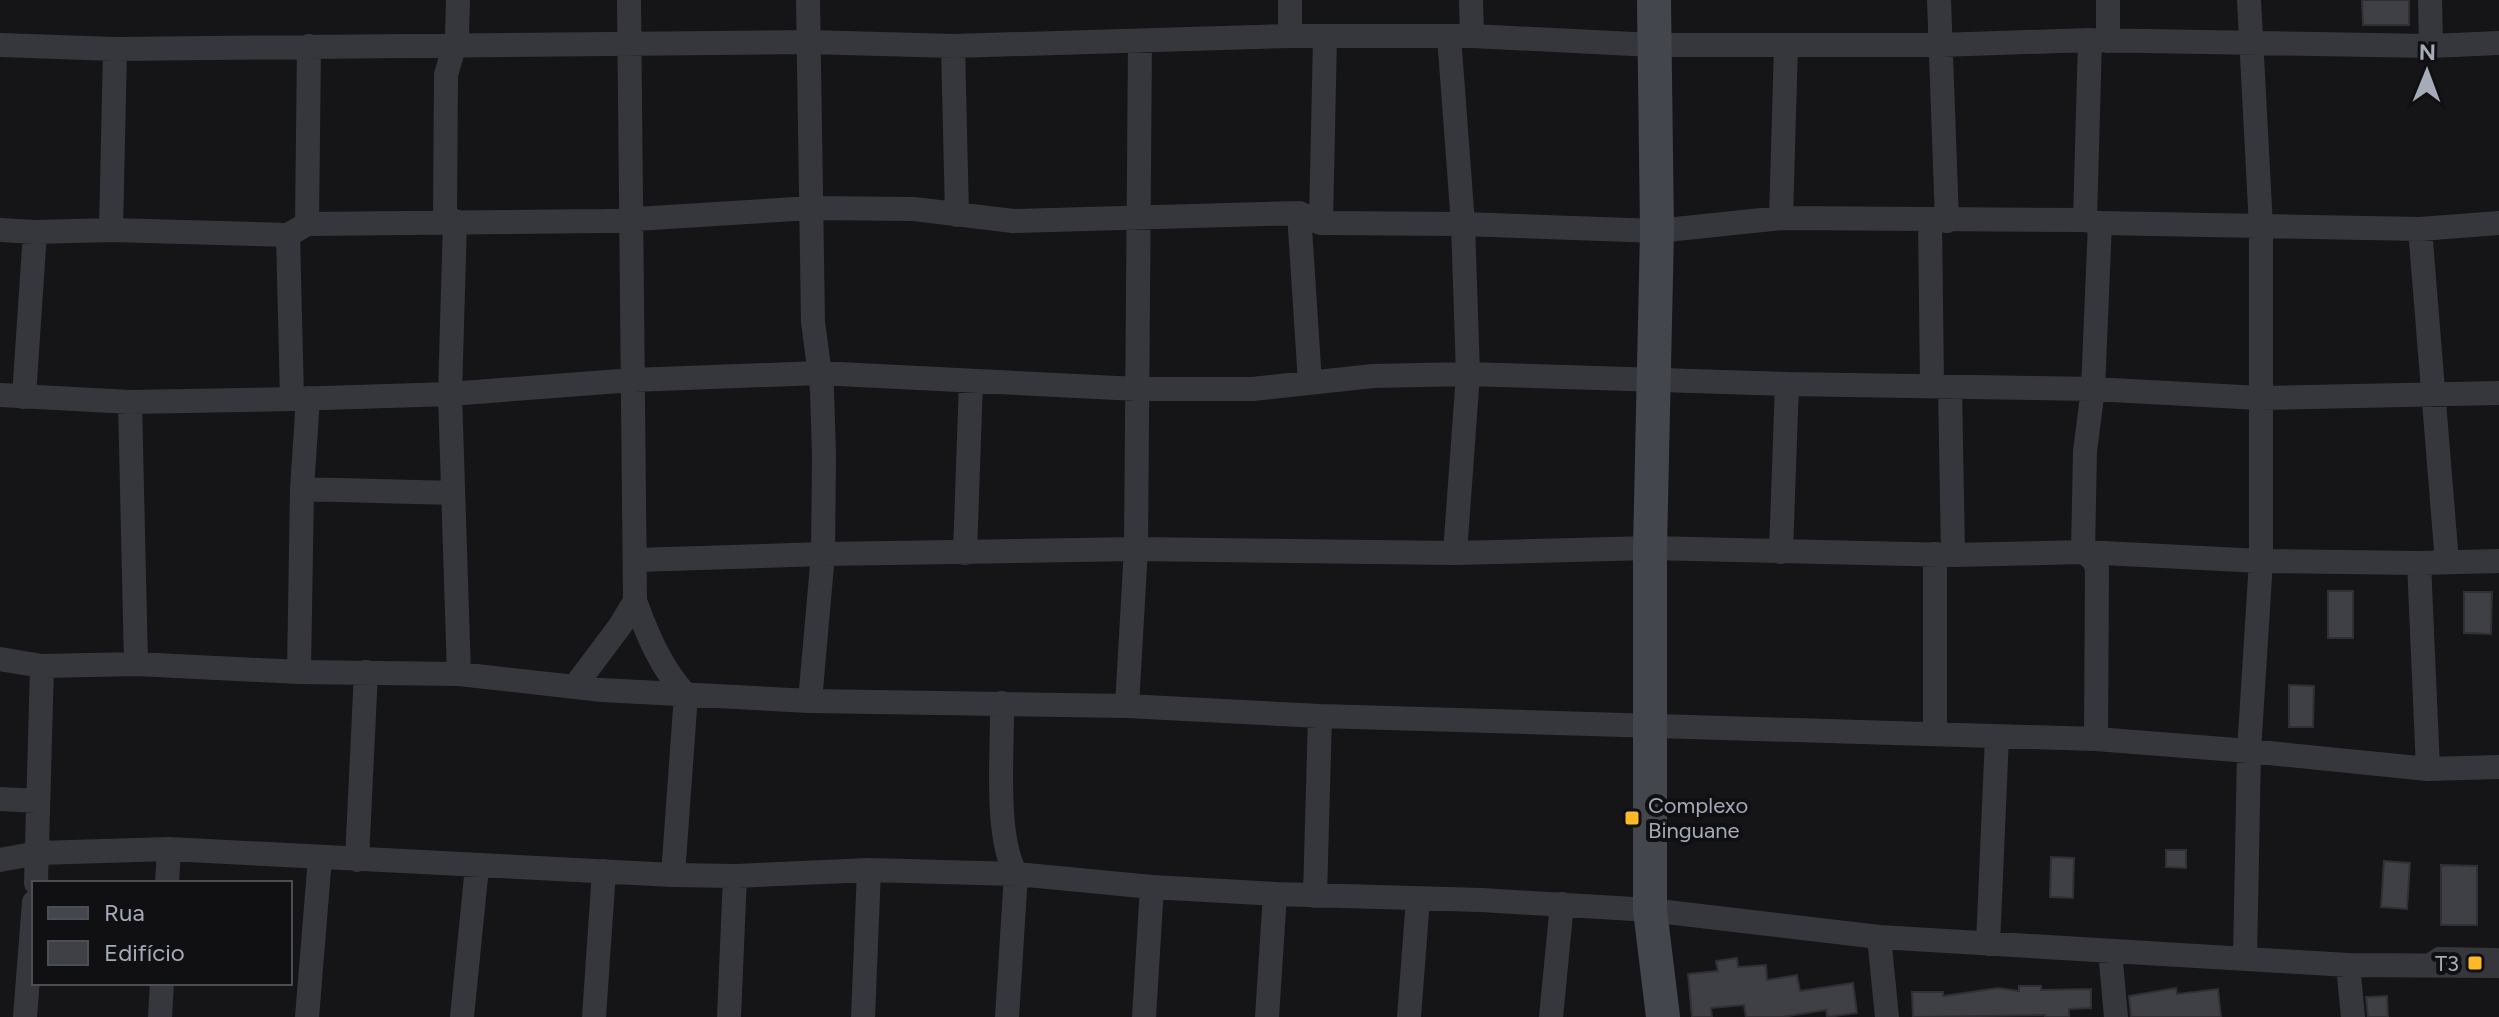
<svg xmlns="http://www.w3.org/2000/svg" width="2499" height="1017" viewBox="0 0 2499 1017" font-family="Figtree,sans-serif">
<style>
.building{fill:#3f4045;stroke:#2f2f34;stroke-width:2}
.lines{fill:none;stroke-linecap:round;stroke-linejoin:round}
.lane{stroke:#36373d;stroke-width:12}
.street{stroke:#36373d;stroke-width:24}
.secondary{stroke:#44464d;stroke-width:34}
.poi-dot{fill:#ffb926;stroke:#101013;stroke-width:3}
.labels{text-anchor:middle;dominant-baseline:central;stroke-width:8;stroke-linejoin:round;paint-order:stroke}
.poi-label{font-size:22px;fill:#a6abb9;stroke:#101013;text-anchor:start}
</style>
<rect width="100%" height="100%" fill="#151518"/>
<path class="building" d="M2362 0H2409V25H2363Z
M2328 591H2353V638H2328Z
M2464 592H2492L2491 634 2464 633Z
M2289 685 2314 686 2313 727H2289Z
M2166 850H2186V868L2166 867Z
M2051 857 2074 858 2073 898 2050 897Z
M2384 861 2410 863 2407 909 2381 907Z
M2441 865 2477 866V925H2441Z
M1737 958 1738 967 1766 965 1767 980 1797 975 1800 991 1853 983 1857 1013 1827 1017 1826 1010 1782 1017H1746L1744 1005 1711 1008 1712 1017H1692L1688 974 1718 971 1716 961Z
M2019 986H2041V990L2091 989V1008L2069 1009V1017H2045V1015L1913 1017 1912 992H1943V996L1998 988 2019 991Z
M2176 988 2177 994 2218 989 2221 1017H2131L2129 996Z
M2387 996 2388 1017H2368L2366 997Z"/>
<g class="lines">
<path class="lane" d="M2426 961 2438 953 2497 954"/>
<path class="street" d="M629 0 635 601C648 636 661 668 686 695L673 875
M808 0 813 322 822 390 824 455 823 554 810 701
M1290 0V36
M1471 0 1472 36
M1939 0 1947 221
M2430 0 2431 46
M1449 36 1463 224 1468 374 1455 553
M2108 41V0
M0 45 115 49 809 42 953 46 1290 36H1472L1653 45H1940L2090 40 2431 46 2499 43
M953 46 957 215
M1299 213 1310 382
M1781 218 1786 45
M1930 220 1932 385
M2085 220 2090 40
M445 221 446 75 457 36 458 0
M455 221 450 394 459 674
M1321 223 1325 37
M307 224 309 46
M2420 229 2447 562
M0 230 35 232 111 230 288 235 307 224 604 221 811 208 914 209 1013 221 1299 213 1321 223 1463 224 1657 231 1781 218 2085 220 2100 223 2420 229 2499 223
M111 230 115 49
M288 235 292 399
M1950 387 1953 555
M0 395 130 402 292 399 450 394 633 380 819 373 1137 389H1253L1373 376 1468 374 1787 384 2093 389 2260 398 2499 393
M24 397 35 232
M130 402 136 664
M302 489 453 493
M1781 552 1787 384
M965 553 971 382
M1935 554V733
M636 560 823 554 1136 549 1455 553 1650 548 1953 555 2083 552 2261 561 2419 563 2499 561
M2419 563 2428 769
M0 659 42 666 136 664 299 672 459 674 602 690 810 701 1127 706 1320 716 2096 739 2249 751 2428 769 2499 767
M299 672 302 489 308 398
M575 686 620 626 635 601
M1002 703C1003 749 994 835 1016 874L1007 1017
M1127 706 1136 549 1140 41
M2096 739 2097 568 2093 559 2083 552 2085 451 2093 389 2100 223
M0 799 37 801
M0 860 38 853 169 849 673 875 735 876 869 870 1016 874 1152 887 1275 894 1481 900 1650 910 1879 937 2348 965 2499 966
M357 860 366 672
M36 883 42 666
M167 883 169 849
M1315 896 1320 716
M1879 937 1887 1017
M1988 944 1997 737
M2110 951 2116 1017
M2245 959 2249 751 2261 561V226L2249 0
M2348 965 2353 1017
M25 1017 34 902
M160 1017 162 983
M307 1017 320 858
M462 1017 477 867
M594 1017 604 871
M729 1017 735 876
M863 1017 869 870
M1144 1017 1152 887
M1267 1017 1275 894
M1409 1017 1418 899
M1551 1017 1562 904"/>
<path class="secondary" d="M1654 0 1657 231 1650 548V910L1663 1017"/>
</g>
<g class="poi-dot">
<rect x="1624" y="810" width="16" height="16" rx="4"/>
<rect x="2467" y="955" width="16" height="16" rx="4"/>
</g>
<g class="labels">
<g class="poi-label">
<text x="1648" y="805">Complexo<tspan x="1648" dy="25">Binguane</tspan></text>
<text x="2459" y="963" text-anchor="end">T3</text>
</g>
</g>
<rect x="32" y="881" width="260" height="104" fill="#101013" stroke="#4c4e55" stroke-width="2"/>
<rect x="48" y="907" width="40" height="12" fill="#44464d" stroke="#4c4e55" stroke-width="2"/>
<text x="104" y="921" font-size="24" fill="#a6abb9">Rua</text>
<rect x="48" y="941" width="40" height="24" fill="#3f4045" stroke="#4c4e55" stroke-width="2"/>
<text x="104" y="961" font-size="24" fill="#a6abb9">Edifício</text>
<g transform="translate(2427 72) rotate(1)" stroke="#101013" stroke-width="6" paint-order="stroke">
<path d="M0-6L14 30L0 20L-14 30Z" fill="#a6abb9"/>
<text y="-12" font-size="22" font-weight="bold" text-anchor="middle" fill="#a6abb9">N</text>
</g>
</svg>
